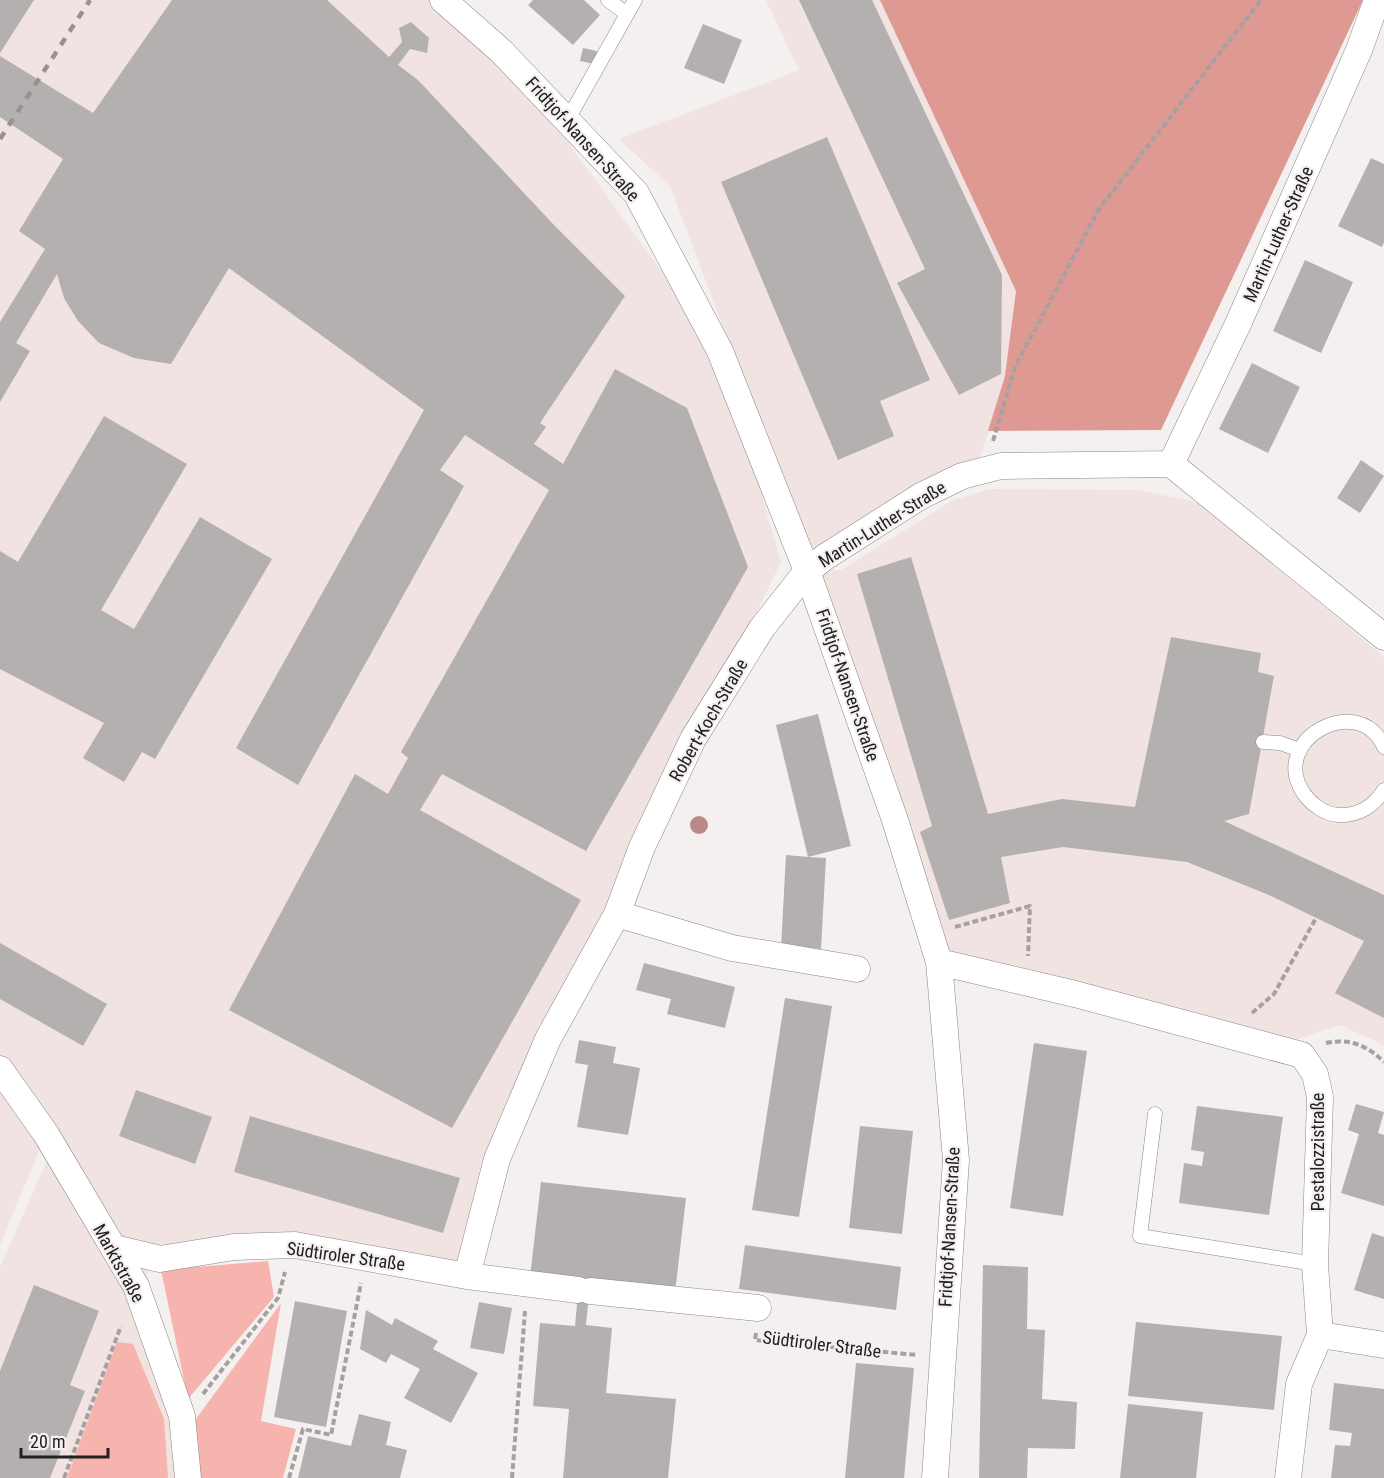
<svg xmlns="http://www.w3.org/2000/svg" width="1384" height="1478" viewBox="0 0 1384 1478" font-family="'Roboto Condensed',sans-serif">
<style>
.built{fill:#f0e3e1}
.green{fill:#f7b3ad}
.forest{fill:#df9993}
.building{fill:#b4b0b0}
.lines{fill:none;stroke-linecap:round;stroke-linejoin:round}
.lane-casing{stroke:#8b8786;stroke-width:15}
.street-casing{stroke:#8b8786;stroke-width:27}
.path{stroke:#a5a1a1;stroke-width:4;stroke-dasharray:6 3;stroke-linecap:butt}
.lane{stroke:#fff;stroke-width:14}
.street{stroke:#fff;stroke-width:26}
.rail{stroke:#959292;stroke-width:4.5;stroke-dasharray:8 8;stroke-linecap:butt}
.tree{fill:#b98988}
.labels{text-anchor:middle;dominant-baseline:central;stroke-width:4.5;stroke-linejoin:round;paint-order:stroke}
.street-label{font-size:18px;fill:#222020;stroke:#f4f0f0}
</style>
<rect width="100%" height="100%" fill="#f4f0f0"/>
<path class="built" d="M0 0H444L501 51 720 351 781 562 642 847 487 1180 467 1276 367 1257 160 1259 136 1286 187 1478H0V1267L57 1138 46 1134 0 1245Z
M766 0H900L1017 291 1007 375 978 464 808 553 670 186 619 139 799 70Z
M990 489 1139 490 1200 503 1384 657V1045L1340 1025 1291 1041 939 962 807 571 841 570 953 500Z"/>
<path class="green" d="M268 1261 274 1297 188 1399 161 1270Z
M281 1303 261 1421 296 1429 283 1478H195L190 1427Z
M117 1342 133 1344 164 1419 168 1478H67Z"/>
<path class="forest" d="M880 0H1363L1161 430 988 431 1005 376 1016 291Z"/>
<path class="building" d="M0 0H34L0 53Z
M172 0H327L389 57 402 42 399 28 411 22 429 38 427 53 410 49 398 65 418 80 554 225 625 296 540 423 546 427 534 444 563 464 615 369 687 408 748 567 586 851 442 774 420 810 581 900 452 1128 229 1010 355 774 388 794 408 758 401 752 549 490 465 435 440 470 464 486 298 785 236 748 424 410 229 268 171 364 134 358 99 343 78 321 64 298 57 274 16 343 30 351 0 402V322L45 249 19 231 63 159 0 117V56L93 113Z
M533 0H584L600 15 573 45 528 5Z
M799 0H872L1002 275 1001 374 959 395 897 283 925 269Z
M703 24 742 40 724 84 684 68Z
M583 48 597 51 594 64 580 61Z
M827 137 930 380 880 401 894 436 838 460 721 182Z
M1371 158 1384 164V242L1382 247 1338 226Z
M1305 260 1353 282 1321 353 1273 331Z
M1252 363 1300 387 1268 453 1219 429Z
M104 416 187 464 101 610 134 629 200 517 272 559 155 759 142 752 124 782 83 758 104 723 0 669V551L18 562Z
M1361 460 1384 476 1360 513 1337 498Z
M911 557 988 814 1062 799 1135 807 1171 637 1261 653 1258 672 1274 676 1249 814 1224 821 1384 895V1018L1335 993 1364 941 1269 895 1187 862 1063 847 1001 857 1010 903 949 920 920 832 932 826 857 574Z
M818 714 851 846 808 857 826 858 821 949 781 947 786 855 808 857 776 725Z
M0 943 107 1004 83 1046 0 999Z
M644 963 735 987 725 1028 667 1014 671 999 636 990Z
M785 998 832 1006 799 1217 752 1210Z
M579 1040 616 1047 613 1063 640 1068 628 1135 577 1127 588 1065 575 1063Z
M1034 1043 1087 1051 1063 1216 1010 1208Z
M136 1090 212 1117 195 1164 119 1136Z
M1356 1104 1384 1112 1378 1133 1384 1135V1206L1341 1193 1359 1134 1348 1130Z
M1197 1106 1283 1117 1269 1215 1179 1203 1184 1163 1202 1166 1204 1152 1191 1150Z
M250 1116 460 1178 443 1233 234 1172Z
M860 1126 913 1131 902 1234 849 1228Z
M541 1182 686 1198 675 1293 590 1284 586 1325 612 1328 606 1393 676 1399 668 1478H563L569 1409 533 1406 540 1323 575 1326 579 1283 530 1277Z
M1372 1233 1384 1237V1299L1354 1290Z
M745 1245 901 1267 896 1310 739 1289Z
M983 1265 1028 1267 1027 1329 1045 1330 1042 1399 1077 1402 1075 1449 1028 1448 1027 1478H979Z
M34 1285 99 1311 70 1385 85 1391 50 1478H0V1371Z
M295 1301 347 1311 326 1427 274 1417Z
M479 1302 512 1308 504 1354 470 1348Z
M366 1310 392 1325 395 1318 438 1341 433 1349 478 1373 451 1423 404 1398 420 1369 391 1354 386 1363 360 1349Z
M1136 1322 1282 1336 1274 1410 1128 1396Z
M856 1363 914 1368 904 1478H845Z
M1334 1383 1384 1389V1478H1331L1335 1445 1350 1446 1352 1433 1329 1430Z
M1128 1404 1203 1412 1196 1478H1120Z
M359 1414 391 1422 386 1445 407 1450 400 1478H298L308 1436 351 1446Z"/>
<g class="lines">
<g class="lane-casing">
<path id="lane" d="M608 0 627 14
M568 119 635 0
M1263 742 1280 743 1300 750
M1384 747C1359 690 1267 740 1304 794 1312 805 1325 814 1338 815 1358 816 1374 806 1384 790
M1155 1114 1140 1236 1315 1264"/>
</g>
<g class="street-casing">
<path id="street" d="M443 0 501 51 636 193 720 351 807 571 895 820 939 962 956 1160 935 1478
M1171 464 1238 324 1359 50 1377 0
M617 914 642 847 693 739 762 628 807 571 825 557 921 496 962 476 1001 466 1171 464 1384 637
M939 962 1075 994 1302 1055 1315 1074 1320 1097 1315 1264 1320 1335 1299 1384 1288 1478
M0 1069 46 1134 136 1286 182 1416 188 1478
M114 1248 160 1259 234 1247 295 1245 467 1276 578 1290
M467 1276 497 1159 548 1039 617 914 732 948 857 969
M590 1291 758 1308
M1320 1335 1384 1345"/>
</g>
<path class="path" d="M993 441 1015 367 1099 209 1261 0
M955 927 1030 906 1028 956
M1252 1013 1274 994 1316 918
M1326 1043C1349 1038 1367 1045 1384 1062
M756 1333 755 1340 917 1355
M203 1394 278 1298 285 1272
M64 1478 121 1326
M289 1478 303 1429 331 1435 361 1283
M512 1478 525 1311"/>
<use href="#lane" class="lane"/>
<use href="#street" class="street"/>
<path class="rail" d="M0 139 90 0"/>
</g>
<circle class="tree" cx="699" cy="825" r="9"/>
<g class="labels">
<g class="street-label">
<text transform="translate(583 139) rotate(48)">Fridtjof-Nansen-Straße</text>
<text transform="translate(1278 234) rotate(-66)">Martin-Luther-Straße</text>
<text transform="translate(882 524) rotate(-32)">Martin-Luther-Straße</text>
<text transform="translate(848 685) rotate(71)">Fridtjof-Nansen-Straße</text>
<text transform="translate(708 720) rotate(-60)">Robert-Koch-Straße</text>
<text transform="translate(1317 1152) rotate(-90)">Pestalozzistraße</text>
<text transform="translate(949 1227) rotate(-87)">Fridtjof-Nansen-Straße</text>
<text transform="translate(346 1256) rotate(8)">Südtiroler Straße</text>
<text transform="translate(119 1263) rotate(61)">Marktstraße</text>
<text transform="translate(822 1344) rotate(7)">Südtiroler Straße</text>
</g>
</g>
<path d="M21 1448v9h87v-9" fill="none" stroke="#222020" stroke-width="3"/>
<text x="30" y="1448" font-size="18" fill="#222020" stroke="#f4f0f0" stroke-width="4.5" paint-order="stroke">20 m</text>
</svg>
